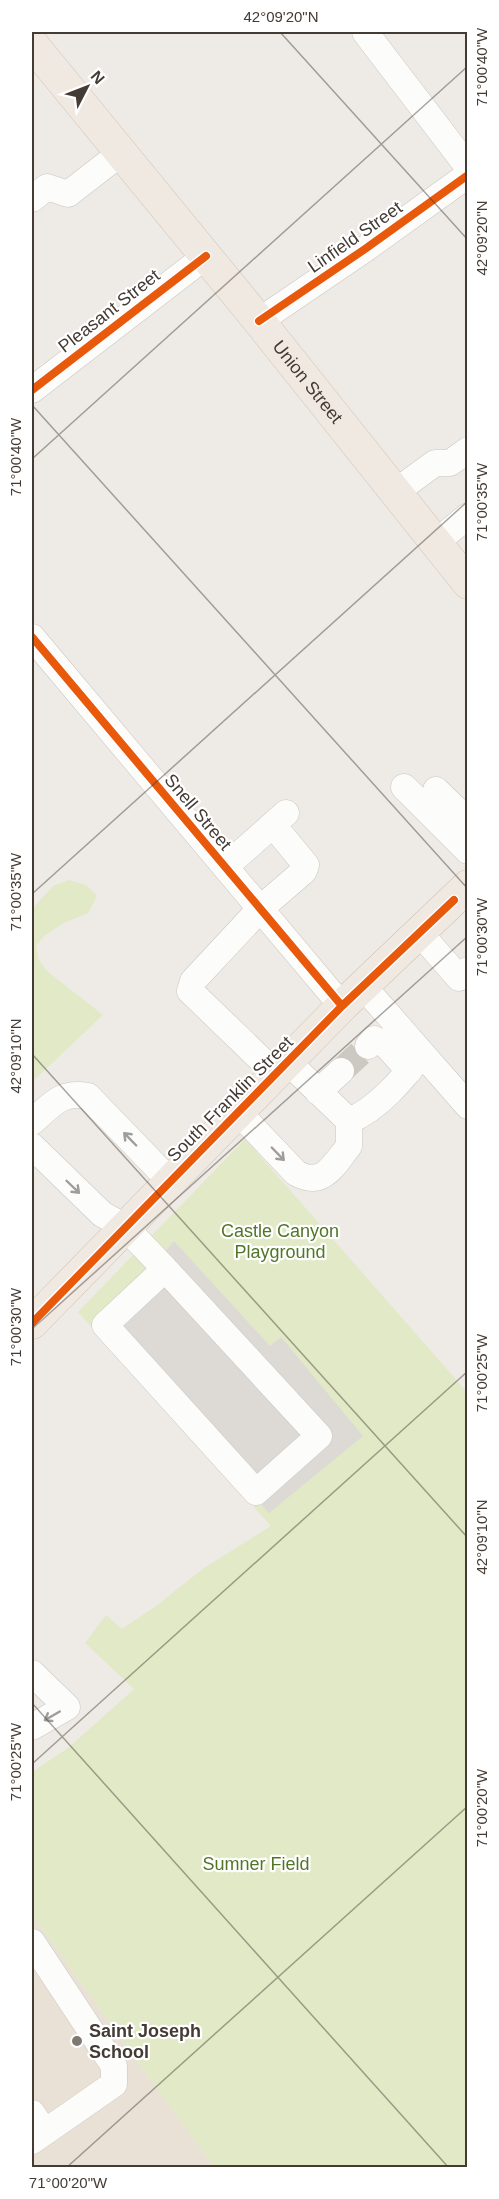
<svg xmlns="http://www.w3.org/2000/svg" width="499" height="2199" viewBox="0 0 499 2199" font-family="Arial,sans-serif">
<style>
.education{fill:#e9e1d5}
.green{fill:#e1e9c6}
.parking{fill:#dddad6}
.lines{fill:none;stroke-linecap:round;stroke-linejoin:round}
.minor-tunnel{stroke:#ccc8c2;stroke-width:26;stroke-dasharray:26 13;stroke-linecap:butt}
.minor-casing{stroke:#cbc7c2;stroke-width:27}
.major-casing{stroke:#d1c3b3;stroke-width:33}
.minor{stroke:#fcfcfb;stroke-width:26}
.major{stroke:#f0e9e2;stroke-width:32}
.cycleway-casing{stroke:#fff;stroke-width:11}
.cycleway{stroke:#e8590c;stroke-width:8}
.oneway{stroke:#a09c98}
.ticks{fill:none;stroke:#443b34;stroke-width:1.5;stroke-opacity:0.45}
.poi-dot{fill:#807972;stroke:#fff;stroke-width:2}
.labels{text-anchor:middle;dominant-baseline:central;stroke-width:4.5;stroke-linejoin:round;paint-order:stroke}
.street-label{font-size:18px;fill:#443b34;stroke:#fff}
.park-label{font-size:18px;fill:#517627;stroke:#fff}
.poi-label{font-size:18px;font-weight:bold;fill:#443b34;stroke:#fff;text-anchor:start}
.neatline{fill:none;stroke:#443b34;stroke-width:2}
.ticks-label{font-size:15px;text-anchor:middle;fill:#443b34}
</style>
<rect width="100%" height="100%" fill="#eeebe6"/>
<path class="education" d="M32 1915 214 2167H32Z"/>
<path class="green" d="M69 880 86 885 97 896 88 913 64 923 44 936 36 946 39 960 48 972 103 1015 32 1082V909L53 886Z
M245 1139 467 1392V2167L238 2168 236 2165 231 2167H214L32 1915V1772L68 1748 134 1689 85 1643 106 1615 122 1629 156 1606 204 1568 271 1526 78 1312Z"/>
<path class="parking" d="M174 1241 270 1346 281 1337 363 1436 269 1513 96 1325 149 1271Z"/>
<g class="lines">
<path class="minor-tunnel" d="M341 1071 368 1046"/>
<g class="minor-casing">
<path id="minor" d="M365 32 468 167
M32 199 47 187 68 194 121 153
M259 321 365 249 468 175
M32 390 206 256
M394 493 435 463H450L468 450
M435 543 468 516
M32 637 342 1006
M404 787 468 851
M436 790 468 821
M273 825 306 865 304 871 260 909 193 981 190 991 275 1073
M225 867 286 813
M418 931 459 978 468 970
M363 986 468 1106
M368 1046 374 1039 386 1045 409 1071
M287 1061 349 1121C379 1108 403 1079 422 1054
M318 1092 341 1071
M238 1112 296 1173C323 1188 333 1166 349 1146V1121
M32 1122C52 1105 60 1091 88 1096L170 1181
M32 1146 102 1214 125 1227 165 1269
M165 1269 319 1436 256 1492 105 1325Z
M32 1673 67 1707 32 1727
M32 1942 114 2066V2084L32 2141
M32 2113 45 2132"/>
</g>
<g class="major-casing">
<g id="major">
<path id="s1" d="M32 44 259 321 468 583"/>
<path d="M32 1323 342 1006 468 886"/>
</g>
</g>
<use href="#minor" class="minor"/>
<use href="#major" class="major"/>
<g class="cycleway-casing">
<path id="cycleway" d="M259 321 365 249 468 175
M32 390 206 256
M32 637 342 1006
M32 1323 342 1006 454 900"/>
</g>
<use href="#cycleway" class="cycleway"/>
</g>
<defs><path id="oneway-shaft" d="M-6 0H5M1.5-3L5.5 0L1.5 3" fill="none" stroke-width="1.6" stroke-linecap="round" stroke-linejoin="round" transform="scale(1.5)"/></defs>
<g class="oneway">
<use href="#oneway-shaft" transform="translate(130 1139) rotate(-134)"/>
<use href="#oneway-shaft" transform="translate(278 1154) rotate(46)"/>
<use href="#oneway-shaft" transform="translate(73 1187) rotate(44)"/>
<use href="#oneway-shaft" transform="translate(52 1716) rotate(150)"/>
</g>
<path class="ticks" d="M280 32 468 240M32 405 468 889M32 459 468 66M32 894 468 501M32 1054 468 1538M32 1329 468 936M32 1703 449 2168M32 1764 468 1371M66 2168 468 1806"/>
<circle class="poi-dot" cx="77" cy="2041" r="6"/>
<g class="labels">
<g class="street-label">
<text transform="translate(355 237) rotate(-35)">Linfield Street</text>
<text transform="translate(109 311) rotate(-38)">Pleasant Street</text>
<text stroke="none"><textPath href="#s1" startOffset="436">Union Street</textPath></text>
<text transform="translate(198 812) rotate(50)">Snell Street</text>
<text transform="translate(230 1099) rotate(-45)">South Franklin Street</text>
</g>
<g class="park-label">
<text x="280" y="1231">Castle Canyon<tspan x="280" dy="21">Playground</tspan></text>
<text x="256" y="1864">Sumner Field</text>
</g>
<g class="poi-label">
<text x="89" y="2031">Saint Joseph<tspan x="89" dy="21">School</tspan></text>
</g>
</g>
<rect width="499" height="2199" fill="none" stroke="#ffffff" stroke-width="66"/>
<g transform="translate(87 87) rotate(48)" stroke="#ffffff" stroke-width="4.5" paint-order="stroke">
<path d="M0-4.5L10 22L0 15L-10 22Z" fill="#443b34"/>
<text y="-9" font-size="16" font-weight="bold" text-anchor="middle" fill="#443b34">N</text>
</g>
<rect x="33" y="33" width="433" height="2133" class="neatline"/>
<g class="ticks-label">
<text x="281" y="22">42°09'20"N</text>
<text transform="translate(482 67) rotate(-90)" y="5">71°00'40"W</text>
<text transform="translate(482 238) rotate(-90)" y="5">42°09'20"N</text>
<text transform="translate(16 457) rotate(-90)" y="5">71°00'40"W</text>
<text transform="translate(482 502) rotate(-90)" y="5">71°00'35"W</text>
<text transform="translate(16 892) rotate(-90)" y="5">71°00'35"W</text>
<text transform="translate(482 937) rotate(-90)" y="5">71°00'30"W</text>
<text transform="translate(16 1056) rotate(-90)" y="5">42°09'10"N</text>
<text transform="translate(16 1327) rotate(-90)" y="5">71°00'30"W</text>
<text transform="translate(482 1373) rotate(-90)" y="5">71°00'25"W</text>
<text transform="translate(482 1537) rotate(-90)" y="5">42°09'10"N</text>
<text transform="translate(16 1762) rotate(-90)" y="5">71°00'25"W</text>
<text transform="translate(482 1808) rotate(-90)" y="5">71°00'20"W</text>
<text x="68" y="2188">71°00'20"W</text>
</g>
</svg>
